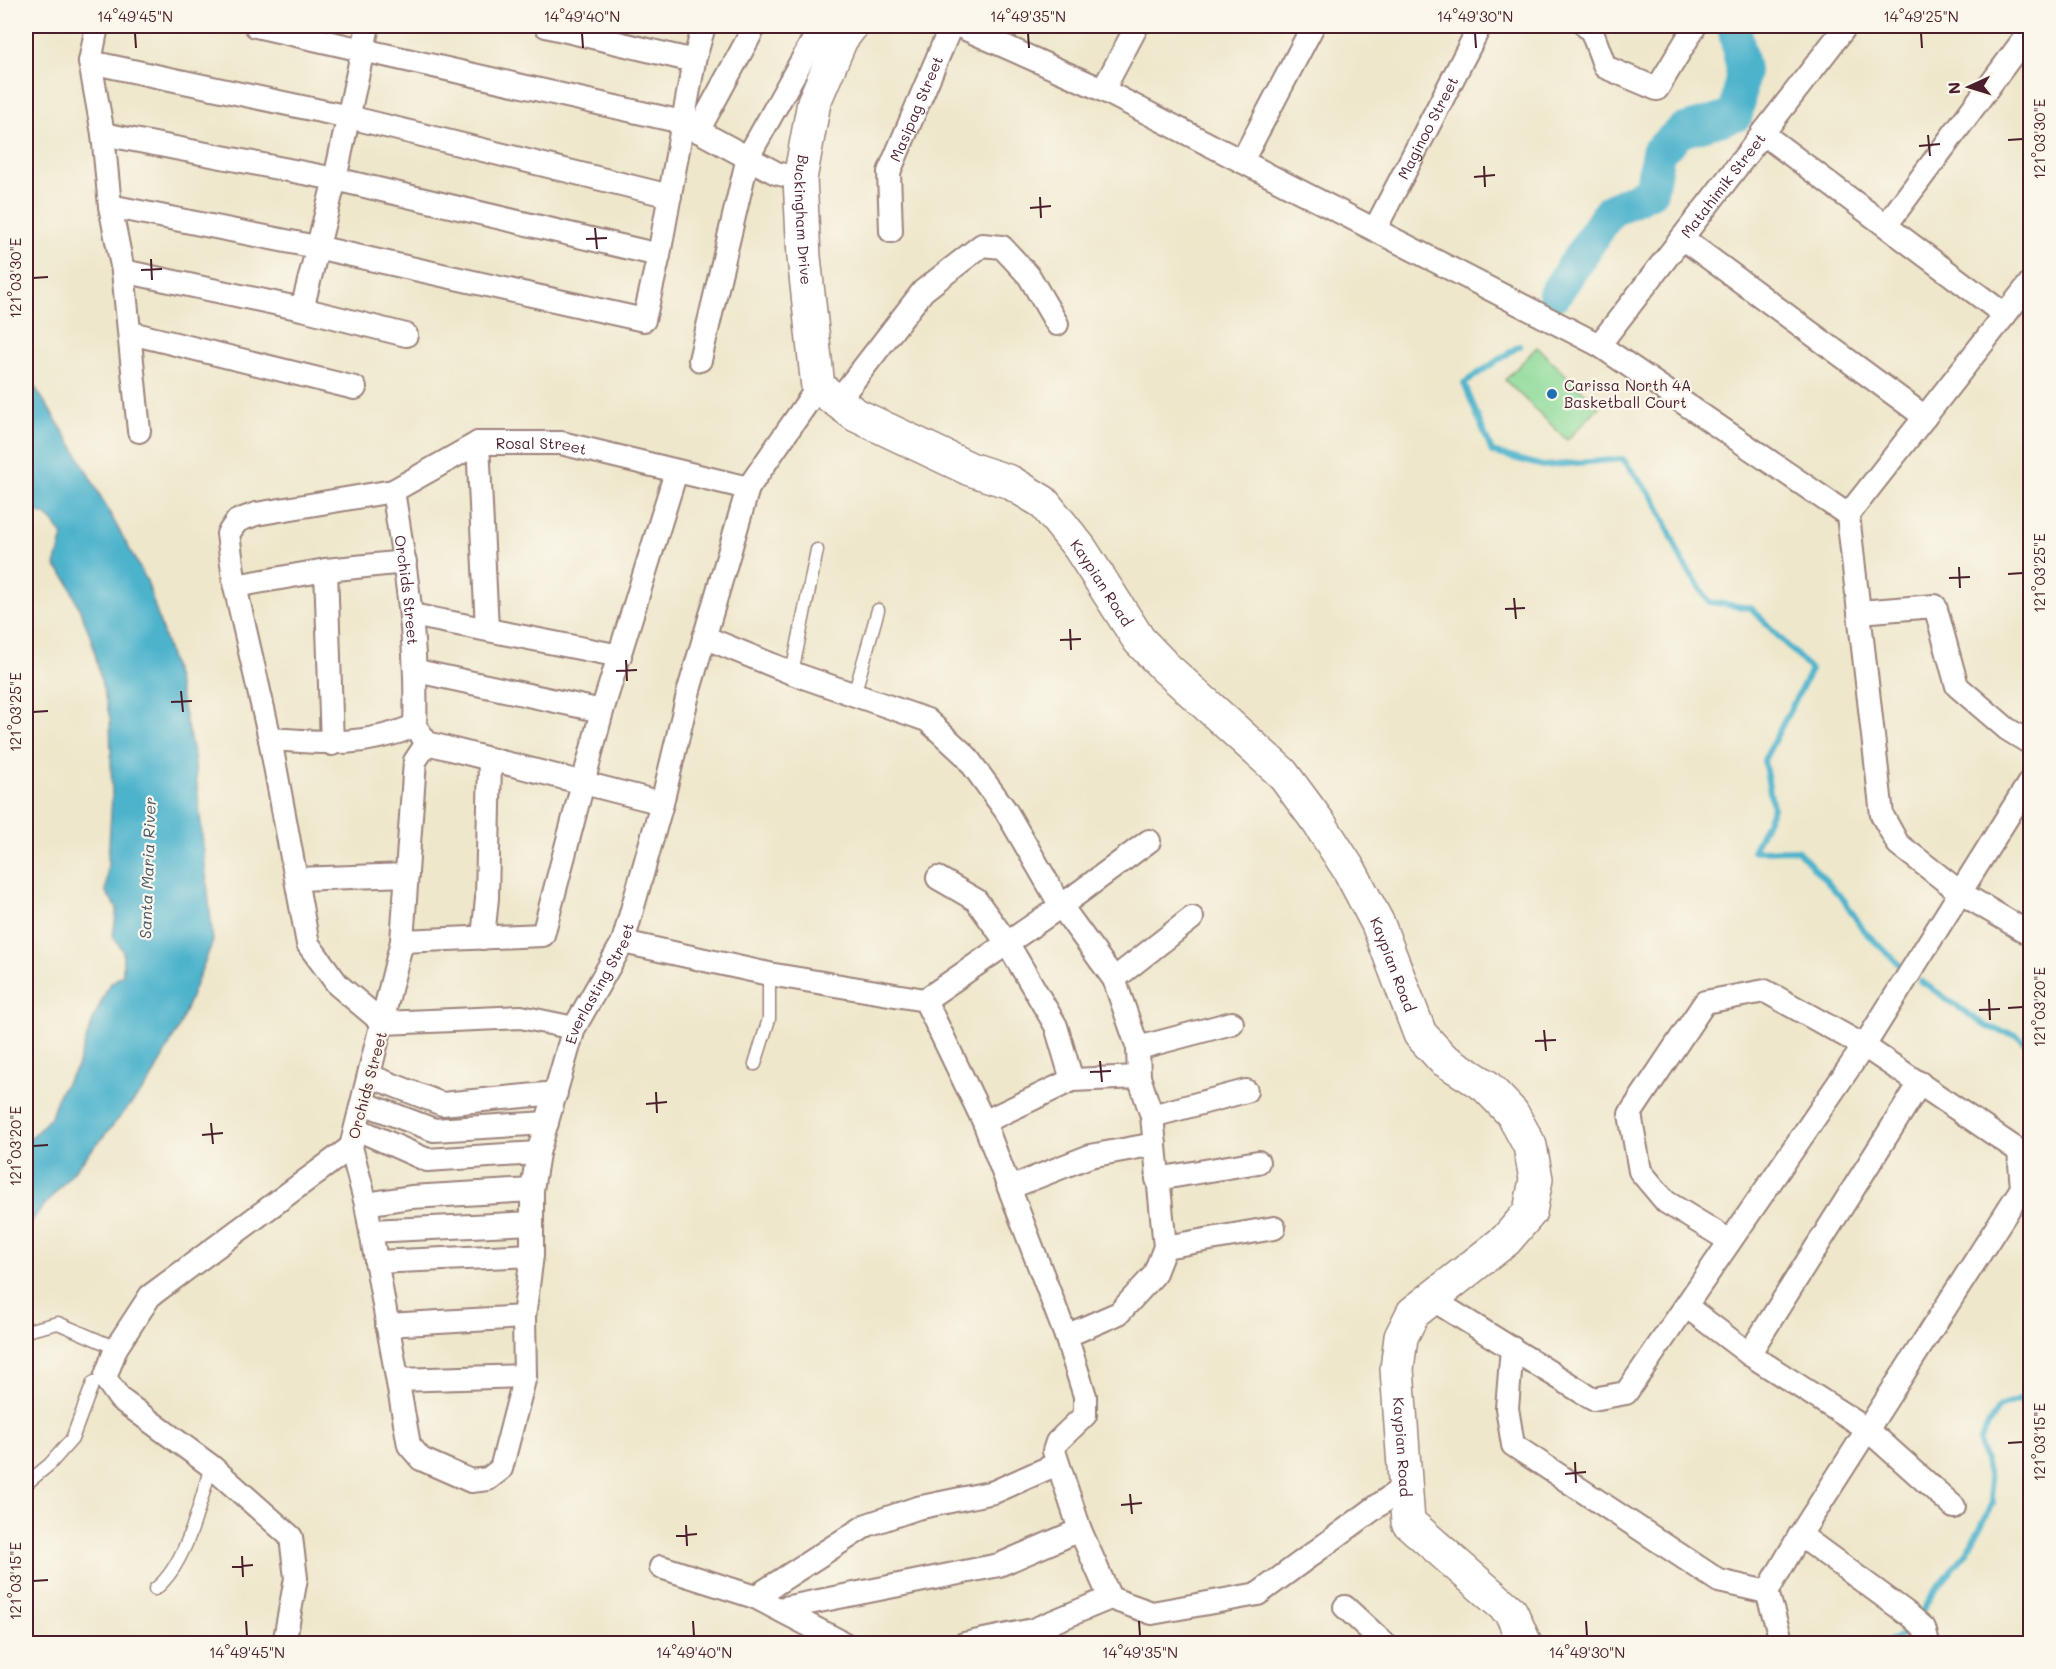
<svg xmlns="http://www.w3.org/2000/svg" width="2056" height="1669" viewBox="0 0 2056 1669" font-family="Mali,sans-serif">
<style>
.green{fill:#8cda98;stroke:#6b7c62;stroke-width:1.5}
.water{fill:#4db3cc;stroke:#4c697c;stroke-width:1.5}
.lines{fill:none;stroke-linecap:round;stroke-linejoin:round}
.stream{stroke:#4db3cc;stroke-width:6}
.river{stroke:#4db3cc;stroke-width:34}
.lane-casing{stroke:#9c837b;stroke-width:15}
.street-casing{stroke:#9c837b;stroke-width:26}
.secondary-casing{stroke:#9c837b;stroke-width:36}
.lane{stroke:#fff;stroke-width:12}
.street{stroke:#fff;stroke-width:22}
.secondary{stroke:#fff;stroke-width:33}
.ticks{fill:none;stroke:#4a1f2b;stroke-width:2}
.poi-dot{fill:#1f6fb2;stroke:#fbf7ec;stroke-width:2}
.labels{text-anchor:middle;dominant-baseline:central;stroke-width:4.5;stroke-linejoin:round;paint-order:stroke}
.street-label{font-size:15px;fill:#4a1f2b;stroke:#fbf7ec}
.poi-label{font-size:15px;fill:#4a1f2b;stroke:#fbf7ec;text-anchor:start}
.water-label{font-size:16px;font-style:italic;fill:#4b5a6b;stroke:#fbf7ec}
.neatline{fill:none;stroke:#4a1f2b;stroke-width:2}
.ticks-label{font-size:15px;text-anchor:middle;fill:#4a1f2b}
</style>
<rect width="100%" height="100%" fill="#fbf7ec"/>
<filter id="ink" filterUnits="userSpaceOnUse"><feTurbulence type="fractalNoise" baseFrequency=".0167" numOctaves="2"/><feDisplacementMap in="SourceGraphic" scale="12" xChannelSelector="R" yChannelSelector="G"/><feConvolveMatrix kernelMatrix="1 2 1 2 8 2 1 2 1" color-interpolation-filters="sRGB"/></filter>
<filter id="wash" filterUnits="userSpaceOnUse"><feTurbulence type="fractalNoise" baseFrequency=".008" numOctaves="4" result="noise"/><feDisplacementMap in="SourceGraphic" scale="24" xChannelSelector="R" yChannelSelector="G"/><feGaussianBlur stdDeviation="1.35" result="paint"/><feColorMatrix in="noise" values="0 0 0 0 0 0 0 0 0 0 0 0 0 0 0 0 0 1.4 0 .05"/><feComposite in="paint" operator="in"/></filter>
<g filter="url(#wash)">
<rect width="100%" height="100%" fill="#eee7cb"/>
<path class="green" d="M1537 347 1599 407 1567 440 1505 380Z"/>
<path class="water" d="M26 373 75 450 147 581 176 676 194 757 213 941 179 1027 149 1083 26 1227V1143L51 1117 59 1093 77 1067 94 1017 109 985 123 974V951L113 936 117 908 106 892 112 797 110 718 91 637 67 579 55 566 63 536C53 520 46 510 26 512Z"/>
<g class="lines">
<path class="stream" d="M1519 346 1464 383 1492 452 1543 466 1623 459 1657 503 1682 561 1709 602 1751 608 1811 670 1764 760 1773 808 1753 851 1797 850 1844 900 1864 931 1900 965
M1921 981 1987 1027 2016 1035 2030 1046
M1919 1616 1933 1593 1967 1552 1993 1503 1989 1475 1979 1441 1999 1407 2030 1396
M1882 1644 1909 1632 1914 1625"/>
<path class="river" d="M1555 294 1610 211 1651 191 1658 152 1681 131 1736 115 1743 70 1734 26"/>
</g>
</g>
<g filter="url(#ink)">
<g class="lines">
<g class="lane-casing">
<path id="lane" d="M792 673 817 550
M854 695 878 610
M755 1064 769 1019V974
M26 1331 58 1323 116 1348
M26 1484 50 1464 72 1439 93 1383 105 1378
M155 1589C186 1566 200 1503 211 1466"/>
</g>
<g class="street-casing">
<g id="street">
<path d="M97 26 90 62 103 134 110 206 123 271 139 431"/>
<path d="M256 26 682 122 776 173 800 179"/>
<path d="M546 26 694 61"/>
<path d="M959 26 1103 90 1599 345 1848 515"/>
<path d="M1586 26 1592 32 1605 67 1657 89 1695 26"/>
<path d="M90 62 349 117 670 196"/>
<path d="M1103 90 1137 26"/>
<path d="M698 131 755 26"/>
<path d="M1762 133 2005 315"/>
<path d="M103 134 335 179 659 255"/>
<path d="M1242 161 1313 26"/>
<path d="M110 206 316 247 644 320 659 255 694 61 704 26"/>
<path d="M1887 224 2030 31"/>
<path id="s1" d="M1375 229 1480 26"/>
<path id="s2" d="M891 231 889 172 951 26"/>
<path d="M1682 238 1925 417"/>
<path d="M123 271 302 309 406 335"/>
<path d="M2030 283 1848 515 1882 815 1898 844 1961 893 2030 934"/>
<path d="M302 309 335 179 368 26"/>
<path d="M131 333 355 388"/>
<path id="s3" d="M1599 345 1846 26"/>
<path d="M700 360 748 157 821 26"/>
<path d="M837 402 923 291 982 245 1002 247 1029 276 1057 324"/>
<path d="M478 443 487 629"/>
<path id="s4" d="M393 491C406 570 418 645 415 726"/>
<path d="M326 570 332 744"/>
<path d="M235 586 326 570 405 562"/>
<path d="M1859 612 1935 606 1957 686 2007 729 2030 743"/>
<path d="M412 615 620 656"/>
<path d="M704 637 792 673 927 720 966 756 1006 811 1061 906 1114 979 1138 1048 1139 1077 1152 1116 1165 1247 1154 1275 1119 1313 1066 1336"/>
<path d="M417 671 602 711"/>
<path d="M415 726 427 743 662 803"/>
<path d="M270 739C325 743 363 747 415 726"/>
<path id="s5" d="M427 743 415 761 402 941 351 1147 366 1204 409 1445 421 1459 471 1481 488 1479 501 1469 525 1376 524 1317 532 1255V1190L538 1153 574 1028 623 942 662 803 689 690 748 488 818 387"/>
<path d="M938 878 976 900 1008 944 1056 1026 1072 1080"/>
<path d="M297 879 407 875"/>
<path d="M483 938 487 898 490 760"/>
<path d="M402 941 543 935 602 711 676 472"/>
<path d="M623 942 769 974 925 1000 984 1122 1066 1336 1085 1396V1415L1057 1442 1054 1451 1080 1530 1110 1598 1033 1630 964 1644"/>
<path d="M1114 979 1192 918"/>
<path d="M925 1000 1061 906 1149 841"/>
<path id="s6" d="M574 1028 521 1017 383 1023 338 985 308 944 270 739 235 586 228 534 237 521 256 514 393 491 478 443H561L748 488"/>
<path d="M1138 1048 1232 1023"/>
<path d="M370 1076 442 1104 556 1093"/>
<path d="M363 1103 434 1130 547 1123"/>
<path d="M1152 1116 1246 1091"/>
<path d="M984 1122 1072 1080 1139 1077"/>
<path d="M357 1129 427 1160 538 1153"/>
<path d="M1157 1179 1258 1162"/>
<path d="M1009 1188 1090 1156 1155 1144"/>
<path d="M366 1204 411 1197 532 1190"/>
<path d="M371 1231 532 1223"/>
<path d="M1730 1241 1666 1202 1640 1171 1630 1114 1705 1002 1765 991 1864 1046 2019 1151 2022 1188 1800 1535 1767 1592 1780 1636 1777 1644"/>
<path d="M1165 1247 1274 1228"/>
<path d="M376 1262 532 1255"/>
<path d="M1430 1298 1593 1399 1626 1393 1864 1046 2030 781"/>
<path d="M1686 1306 1749 1354 1868 1430 1954 1507"/>
<path d="M387 1325 524 1317"/>
<path d="M1512 1348 1507 1408 1513 1445 1719 1581 1767 1592"/>
<path d="M1749 1354 1920 1083"/>
<path d="M398 1380 525 1376"/>
<path d="M1800 1535 1908 1614 1924 1628 1928 1644"/>
<path d="M661 1567 755 1597 845 1644"/>
<path d="M755 1597 867 1525 917 1508 994 1492 1057 1464"/>
<path d="M1110 1598 1152 1613 1258 1594 1406 1485"/>
<path d="M1345 1607 1385 1644"/>
<path d="M779 1609 999 1565 1080 1530"/>
<path d="M284 1644 296 1578 291 1537 211 1466 120 1399 105 1378 116 1348 150 1296 351 1147"/>
</g>
</g>
<g class="secondary-casing">
<g id="secondary">
<path id="s7" d="M851 26 841 39 814 102 800 179 804 257 818 387 856 415 970 469 1010 482 1043 502 1080 548 1139 640 1165 667 1282 773 1319 823 1350 871 1378 924 1420 1034 1443 1059 1486 1086 1512 1113 1530 1146 1536 1179 1530 1212 1506 1240 1413 1313 1401 1337 1397 1369 1408 1522 1511 1612 1525 1644"/>
</g>
</g>
<use href="#lane" class="lane"/>
<use href="#street" class="street"/>
<use href="#secondary" class="secondary"/>
</g>
</g>
<path class="ticks" d="M135 33 136 48M582 33 583 48M1028 33 1029 48M1475 33 1476 48M1921 33 1922 48M1928 135 1930 156M2008 140 2023 139M1919 146 1940 144M1484 166 1485 187M1474 177 1495 175M1040 197 1041 218M1030 208 1051 206M595 228 597 249M586 239 607 238M151 259 152 280M141 270 162 269M33 278 48 277M1959 567 1960 588M2008 574 2023 573M1949 578 1970 577M1514 598 1516 619M1505 609 1525 608M1070 629 1071 650M1060 640 1081 639M626 660 627 681M616 671 637 670M181 691 183 712M171 702 192 701M33 712 48 711M1989 999 1990 1020M2008 1008 2023 1007M1979 1010 2000 1009M1544 1030 1546 1051M1535 1041 1556 1040M1100 1061 1102 1082M1090 1072 1111 1071M656 1092 657 1113M646 1104 667 1102M211 1123 213 1144M202 1135 223 1133M33 1146 48 1145M2008 1443 2023 1442M1575 1462 1576 1483M1565 1474 1586 1472M1130 1494 1132 1514M1121 1505 1142 1503M686 1525 687 1546M676 1536 697 1534M242 1556 243 1577M232 1567 253 1565M33 1581 48 1580M246 1621 247 1636M693 1621 694 1636M1139 1621 1140 1636M1586 1621 1587 1636"/>
<circle class="poi-dot" cx="1552" cy="394" r="6"/>
<g class="labels">
<g class="street-label">
<text stroke="none"><textPath href="#s2" startOffset="128">Masipag Street</textPath></text>
<text stroke="none"><textPath href="#s1" startOffset="114">Maginoo Street</textPath></text>
<text stroke="none"><textPath href="#s3" startOffset="202">Matahimik Street</textPath></text>
<text stroke="none"><textPath href="#s7" startOffset="204">Buckingham Drive</textPath></text>
<text stroke="none"><textPath href="#s6" startOffset="1056">Rosal Street</textPath></text>
<text stroke="none"><textPath href="#s7" startOffset="726">Kaypian Road</textPath></text>
<text stroke="none"><textPath href="#s4" startOffset="100">Orchids Street</textPath></text>
<text stroke="none"><textPath href="#s7" startOffset="1212">Kaypian Road</textPath></text>
<text stroke="none"><textPath href="#s5" startOffset="1326">Everlasting Street</textPath></text>
<text transform="translate(367 1085) rotate(-75)">Orchids Street</text>
<text stroke="none"><textPath href="#s7" startOffset="1806">Kaypian Road</textPath></text>
</g>
<g class="poi-label">
<text x="1564" y="385">Carissa North 4A<tspan x="1564" dy="17">Basketball Court</tspan></text>
</g>
<g class="water-label">
<text transform="translate(147 868) rotate(-88)">Santa Maria River</text>
</g>
</g>
<rect width="2056" height="1669" fill="none" stroke="#fbf7ec" stroke-width="66"/>
<g transform="translate(1969 87) rotate(266)" stroke="#fbf7ec" stroke-width="4.5" paint-order="stroke">
<path d="M0-4.5L10 22L0 15L-10 22Z" fill="#4a1f2b"/>
<text y="-9" font-size="16" font-weight="bold" text-anchor="middle" fill="#4a1f2b">N</text>
</g>
<rect x="33" y="33" width="1990" height="1603" class="neatline"/>
<g class="ticks-label">
<text x="135" y="22">14°49'45"N</text>
<text x="582" y="22">14°49'40"N</text>
<text x="1028" y="22">14°49'35"N</text>
<text x="1475" y="22">14°49'30"N</text>
<text x="1921" y="22">14°49'25"N</text>
<text transform="translate(2040 139) rotate(-90)" y="5">121°03'30"E</text>
<text transform="translate(16 278) rotate(-90)" y="5">121°03'30"E</text>
<text transform="translate(2040 573) rotate(-90)" y="5">121°03'25"E</text>
<text transform="translate(16 712) rotate(-90)" y="5">121°03'25"E</text>
<text transform="translate(2040 1007) rotate(-90)" y="5">121°03'20"E</text>
<text transform="translate(16 1146) rotate(-90)" y="5">121°03'20"E</text>
<text transform="translate(2040 1442) rotate(-90)" y="5">121°03'15"E</text>
<text transform="translate(16 1581) rotate(-90)" y="5">121°03'15"E</text>
<text x="247" y="1658">14°49'45"N</text>
<text x="694" y="1658">14°49'40"N</text>
<text x="1140" y="1658">14°49'35"N</text>
<text x="1587" y="1658">14°49'30"N</text>
</g>
</svg>
